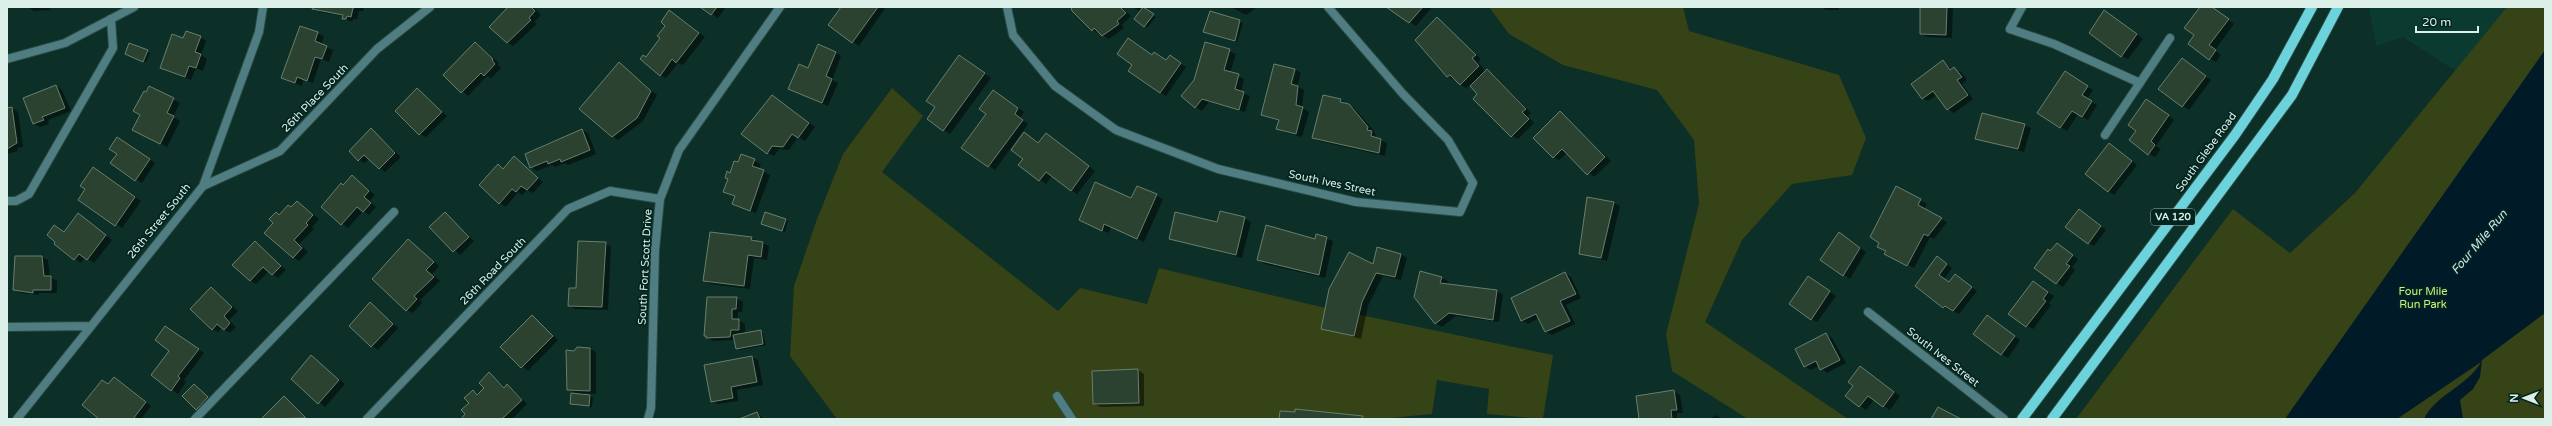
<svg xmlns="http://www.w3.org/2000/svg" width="2552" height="426" viewBox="0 0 2552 426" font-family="'Varela Round',sans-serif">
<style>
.built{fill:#0b3a31}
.green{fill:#364316}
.water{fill:#001a28}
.shadow{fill:#0007;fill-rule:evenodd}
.building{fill:#2b4230;stroke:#67806c}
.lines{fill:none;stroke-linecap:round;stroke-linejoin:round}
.service-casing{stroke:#294a43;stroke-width:10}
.minor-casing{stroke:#294a43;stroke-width:10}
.tertiary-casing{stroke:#294a43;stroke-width:10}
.primary-casing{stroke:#294a43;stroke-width:12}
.service{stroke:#4f7d82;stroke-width:8}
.minor{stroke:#4f7d82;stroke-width:8}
.tertiary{stroke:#4f7d82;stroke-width:8}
.primary{stroke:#6cd2dc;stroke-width:10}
.labels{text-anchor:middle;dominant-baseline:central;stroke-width:3.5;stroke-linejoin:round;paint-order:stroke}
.shield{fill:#02251f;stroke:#9bb2ac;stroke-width:1}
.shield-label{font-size:10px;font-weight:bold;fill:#dcefe9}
.street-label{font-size:11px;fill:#dcefe9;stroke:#02251f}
.park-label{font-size:11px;fill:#cdf082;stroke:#02251f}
.water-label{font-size:12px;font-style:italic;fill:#cee4ef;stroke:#02251f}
</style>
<rect width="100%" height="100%" fill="#0c2f28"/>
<path class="built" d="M2369 7H2507L2456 71 2403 37 2376 46Z"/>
<path class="green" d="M1489 7H1683L1689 31 1839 75 1866 138 1852 175 1792 184 1742 240 1705 322 1848 419H1748L1672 371 1666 334 1699 204 1694 140 1657 90 1563 65 1509 34Z
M2507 7H2545V419H2076L2233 209 2290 253 2355 193Z
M892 88 923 116 882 172 1058 311 1080 288 1147 304 1159 268 1313 305 1553 355 1543 419 1487 414 1489 389 1437 380 1432 414 1380 419H837L790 356 794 286 816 222 843 154Z"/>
<path class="water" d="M2545 50V313L2482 360 2480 377 2473 389 2460 400 2463 419H2424C2436 394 2468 386 2481 362L2397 419H2285Z"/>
<path class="shadow" d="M28 7H50V10L34 11Z
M314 7H364L363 11H359L357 19H353L352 22 343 18 344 16 320 12Z
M509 7H533L541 15 534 22 537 24 513 46 507 42Z
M702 7H726L718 18Z
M842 7H886L859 46 829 25Z
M1073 7H1121L1131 16 1122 25 1124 28 1109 39 1092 30Z
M1133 7H1144L1156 17 1147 28 1145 26 1140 12Z
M1231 7H1254L1255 9 1246 15Z
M1387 7H1432L1416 26Z
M1821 7H1839V10H1826Z
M1921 7H1953L1952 38 1927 37 1921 34Z
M2201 7H2212L2234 24 2215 50 2221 55 2216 62 2210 59 2195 35Z
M670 11 705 37 683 65 678 63 666 78 660 75 647 58 662 38Z
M1210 13 1243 23 1237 42 1207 33Z
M2110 15 2143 39 2128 59 2122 56Z
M1438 19 1481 59 1478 62 1486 72 1493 74 1531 113 1528 116 1534 123 1518 139 1512 136 1470 85 1466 88 1448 76Z
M301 27 324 36 321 45 333 50 329 62 321 59 313 83 303 80 302 86 282 78Z
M200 37 206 41 201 55 207 59 203 71 196 68 191 80 161 68 184 40Z
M476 43 499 63 497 64 501 68 491 78 487 76 468 96 444 75Z
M1205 43 1236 54 1230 73 1244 79 1241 92 1250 96 1245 112 1209 102 1202 111 1195 107V81Z
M130 44 150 53 146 62 129 55Z
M835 52 841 56 832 80 838 83 828 106 790 89 809 69Z
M960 56 991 78 950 134 928 119 937 107Z
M1153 56 1167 61 1176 60 1186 67 1166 96 1160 92Z
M1943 62 1953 70 1961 72 1967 80 1962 84 1973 99 1954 113 1948 109 1937 95 1928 101 1922 98Z
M2188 63 2211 80 2189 110 2183 106Z
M619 64 657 95 643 121 618 140 612 136Z
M1275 65 1295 70 1289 88 1291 89 1296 70 1301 73 1297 86 1304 90 1302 108 1309 112 1302 137 1284 132 1277 129 1279 121 1262 115Z
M2071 76 2093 90 2087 99 2097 105 2088 120 2078 114 2067 131 2039 113Z
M56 86 62 90 71 111 48 120 49 124 40 127 34 124 24 99Z
M150 87 180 103 173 117 180 121 167 147 140 133Z
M417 89 447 116 426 137 420 134Z
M1000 95 1024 112 1020 118 1028 124 995 170 962 147Z
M1323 96 1341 100 1355 109 1374 131 1377 139 1387 143 1385 156 1319 141 1313 138Z
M779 100 815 127 805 141 798 137 789 150 779 149 774 156 768 153Z
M2152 104 2174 120 2156 146 2161 149 2155 157 2149 154 2137 130Z
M12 108 18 112 23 147 17 148 18 151 7 154V109Z
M1560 113 1611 161 1594 177 1567 153 1559 160 1553 157Z
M2024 125 2031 128 2024 152 1976 138Z
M372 130 401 157 385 172 369 159 365 163 358 160Z
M582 130 588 133 596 154 568 165 565 163 555 167 552 165 537 171 531 167 544 147 543 145Z
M1025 134 1039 143 1052 138 1095 171 1077 194 1052 176 1046 184 1020 165 1024 159Z
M124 142 155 163 142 183 111 163Z
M2115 148 2137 165 2114 195 2108 191Z
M741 155 761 164 759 169 770 175 756 213 733 204 735 197 724 191Z
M514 158 543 182 533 193 527 190 522 195 518 192 506 207 500 203 498 165 504 169Z
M99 172 141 201 122 228 79 199Z
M352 176 375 195 370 201 376 207 369 215 363 211 348 228 322 207Z
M1138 187 1163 199 1144 242 1111 227 1108 233 1080 220 1132 200Z
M1897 188 1927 204 1924 209 1947 222 1934 239 1930 237 1914 268 1892 257Z
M1588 198 1614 203 1620 206 1607 261 1580 253Z
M298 202 319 219 312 227 314 229 299 244 308 252 299 261 293 257 274 223 276 213 280 215Z
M2079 210 2106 230 2094 246 2088 243Z
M445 213 474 241 460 255 430 227Z
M84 218 112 240 94 263 85 257 81 263 55 244 64 233Z
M1244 218 1251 222 1242 258 1170 238 1218 223Z
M786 220 788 221 785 232 765 225Z
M1317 235 1333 241 1325 278 1265 264 1259 260 1316 241Z
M1845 237 1866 252 1850 279 1821 259Z
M751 238 769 246 767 260 754 258 750 289 710 284 704 280Z
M409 240 439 266 432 274 440 281 420 300 422 303 413 313 407 310Z
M256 242 286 270 278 278 269 271 256 284 250 280Z
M605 243 611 247 608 310 575 309 569 305Z
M2063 248 2078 259 2072 268 2075 270 2063 287 2036 268Z
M1401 254 1407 258 1401 280 1383 276 1368 306 1361 339 1322 328 1373 266Z
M42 257 48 260 50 277 57 281V293H39V295L21 293 14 290Z
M1938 258 1952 268 1944 279 1949 283 1955 275 1977 291 1959 314 1944 307 1916 286Z
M1420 272 1442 278 1448 281 1447 285 1497 291 1503 295 1499 322 1456 316 1442 327 1435 323Z
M1565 273 1571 277 1581 298 1566 305 1575 324 1552 335 1546 332 1539 318 1528 324 1522 320Z
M1815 281 1836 296 1817 322 1811 319Z
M2033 282 2054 296 2049 303 2051 305 2033 329 2027 326Z
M211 288 238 311 229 320 236 327 230 333 222 328 218 332 212 329Z
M736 298 743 302 742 312H738V320L745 324V334L760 331 763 333 766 345 740 350 737 349 735 340 713 341 707 338ZM737 333H743V334L736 335Z
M371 304 398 328 378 350 372 346Z
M532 316 558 340 528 371 501 347Z
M1994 320 2020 340 2008 358 2001 354Z
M172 331 204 353 184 380 186 382 178 394 152 375 170 351Z
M1826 334 1832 338 1846 363 1827 373 1819 366 1811 370 1805 366Z
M590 349 596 352V394L583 393 593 397 592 407 574 405 571 404 578 395 568 389 567 351Z
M312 357 345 384 325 407 292 379Z
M752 357 758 360 763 385 737 390 738 401 718 404 712 401Z
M1138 370 1144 374V406L1101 407 1094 404Z
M1866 371 1900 396 1890 410 1874 400 1866 410 1846 396Z
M490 374 505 387 507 386 513 389 527 404 512 419H462L467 414 473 391 479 394 485 388Z
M120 382 151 406 141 419H101L109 385Z
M194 385 210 399 199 411 196 409Z
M1674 391 1680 395 1683 413H1677V419H1640Z
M284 397 290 401 308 419H263Z
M757 413 764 419H742Z
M1715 415 1721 418 1722 419H1711Z"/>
<path class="building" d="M313 7H357L353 8 351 17 347 16 346 19H342L343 15 312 9Z
M508 7H531L535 11 529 18 531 20 507 43 489 27Z
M700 7H717L711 15Z
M841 7H878L852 43 828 25Z
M1071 7H1120L1126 13 1117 21 1119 24 1102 36 1094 28 1092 31 1072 11Z
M1143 7 1154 14 1144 27 1134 19Z
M1386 7H1423L1409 23Z
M1920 7H1947L1946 35 1920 34Z
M2200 7H2212L2229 19 2209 45 2216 50 2209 60 2188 44 2194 35 2184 28Z
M669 10 699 33 676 63 672 59 660 76 640 59 643 55 646 57 660 38 657 36 665 26 661 22Z
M2104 10 2137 34 2121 57 2089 33Z
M1210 11 1240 20 1235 41 1203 32Z
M1437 17 1476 55 1472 58 1479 66 1460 85 1450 75 1447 77 1415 40Z
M300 26 318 32 315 41 327 46 322 59 315 57 307 81 297 77 295 83 281 78Z
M186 31 201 36 195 52 201 54 196 68 189 66 185 77 160 68 172 34 183 38Z
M1128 38 1152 55 1154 52 1166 60 1170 55 1181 63 1160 93 1128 71 1132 65 1117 54Z
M475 42 493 59 492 60 495 64 484 76 481 73 461 93 443 75Z
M1205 42 1230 49 1224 70 1239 74 1235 89 1244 92 1239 110 1202 99 1195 108 1181 96 1194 80Z
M129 43 148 50 143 62 125 54Z
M818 44 836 52 826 76 832 79 822 103 788 89 799 64 808 68Z
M959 55 985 73 943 131 927 119 935 107 926 101Z
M2182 58 2206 76 2182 107 2158 89Z
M1943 60 1950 70 1954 67 1962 77 1957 80 1968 95 1947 110 1933 91 1922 99 1911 84Z
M619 62 651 91 637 118 612 137 579 109Z
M1274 64 1295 69 1291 84 1298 86 1296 105 1303 107 1296 134 1276 129 1279 120 1261 115Z
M1487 69 1526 109 1522 112 1529 119 1511 137 1473 99 1477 94 1470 86Z
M2065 71 2088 86 2082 95 2092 101 2082 117 2072 111 2060 128 2037 113Z
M56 85 65 108 42 117 44 120 33 124 23 98Z
M149 86 174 98 167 113 174 116 160 144 132 130 140 115 133 111 144 91 146 92Z
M417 88 442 112 419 135 395 111Z
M993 90 1018 108 1015 114 1023 120 988 167 961 148 986 114 979 109Z
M772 95 809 123 798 138 792 134 783 147 772 146 767 154 741 134Z
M1323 95 1341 99 1340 102 1349 104 1368 127 1367 130 1372 131 1371 136 1381 139 1379 153 1312 138Z
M2146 99 2169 115 2151 141 2155 145 2148 155 2129 140 2136 131 2128 125Z
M12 107 17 143 7 149V108Z
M1560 111 1605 157 1587 175 1562 149 1553 158 1533 138Z
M1982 113 2025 124 2018 149 1975 139Z
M371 128 395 153 379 169 364 155 358 161 349 151Z
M582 129 590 150 561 162 560 159 548 164 547 161 530 168 525 154Z
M1024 132 1038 143 1046 133 1089 166 1071 191 1046 172 1039 181 1018 165 1023 159 1011 150Z
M117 137 150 159 135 181 110 163 117 154 109 149Z
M2109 143 2132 161 2108 192 2085 174Z
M741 154 755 159 752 166 764 170 750 211 732 204 735 196 723 192 728 179 725 178 727 171 730 173 734 161 738 162Z
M514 156 538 178 527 190 521 186 516 192 512 189 499 204 479 185 498 164 503 169Z
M93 167 135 197 115 226 78 200 85 189 80 186Z
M352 175 369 191 364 197 371 203 363 212 357 207 341 225 321 207 341 183 343 185Z
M1095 182 1131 198 1137 186 1157 194 1137 239 1104 224 1102 231 1079 220Z
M1896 186 1921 199 1918 205 1942 218 1928 236 1924 234 1907 266 1884 254 1886 251 1877 247 1879 243 1870 237Z
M1587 197 1614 202 1601 258 1579 254Z
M297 201 313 215 306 223 308 225 294 240 302 248 293 258 264 233 273 223 269 219 276 212 279 215 288 205 291 207Z
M2079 209 2101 226 2088 244 2065 227Z
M1220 211 1245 217 1236 255 1169 239 1175 212 1217 222Z
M445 212 469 237 453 252 429 227Z
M765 212 786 219 782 231 761 224Z
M78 213 106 235 87 260 79 254 74 260 54 244 55 242 47 235 54 225 64 232Z
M1266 225 1315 239 1316 234 1327 237 1319 275 1257 260Z
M710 232 752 237 751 240 763 242 761 257 748 255 744 286 703 281Z
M1839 232 1860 248 1843 276 1820 260Z
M408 239 434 262 426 270 434 277 414 296 417 299 406 311 372 279Z
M255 241 281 266 272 275 263 267 250 281 232 265Z
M578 241 606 242 602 307 568 306 569 288H576Z
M2057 243 2073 255 2066 264 2070 266 2056 284 2034 268 2048 249 2050 251Z
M1377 247 1401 254 1395 277 1376 273 1362 302 1354 336 1321 329 1329 289 1349 252 1373 264Z
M15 256H42L44 276H51V290H33V293L13 290Z
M1937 256 1947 264 1939 275 1949 282 1955 274 1972 287 1953 311 1945 306 1943 308 1915 286Z
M1420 271 1442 277 1440 283 1497 290 1493 320 1449 313 1435 324 1414 297Z
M1565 272 1576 294 1560 301 1570 321 1545 332 1536 314 1521 321 1511 298Z
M1808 276 1830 291 1811 320 1789 304Z
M2033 281 2048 292 2043 299 2046 301 2026 327 2008 314Z
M211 287 232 307 224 316 230 323 224 330 217 324 212 330 190 309Z
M707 297H737L736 309H732V319H739V330H731L730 337 706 338V336H704Z
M370 302 393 324 371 347 349 326Z
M532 315 553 336 521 368 500 347Z
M1987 315 2015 336 2001 355 1973 334Z
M165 326 199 349 178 376 180 378 171 391 151 375 169 351 155 340Z
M761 330 763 344 736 349 733 335Z
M1826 333 1840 360 1820 370 1816 361 1804 367 1795 349Z
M577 347 590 348V391L567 390 566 350 574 351Z
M311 355 339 380 318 404 291 379Z
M752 356 757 382 731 387 733 398 711 402 704 365Z
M1860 366 1894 392 1883 407 1868 396 1859 407 1845 396 1853 386 1848 382Z
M1138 369 1139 403 1093 404 1092 371Z
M489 372 504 388 507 384 522 400 502 419H461L465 414 461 410 469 403 464 398 473 390 477 395 484 388 479 383Z
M114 377 146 402 133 419H99L82 405 102 380 108 384Z
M194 384 208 397 196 410 182 396Z
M1674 390 1677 410H1671L1672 419H1639L1636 396Z
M571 393 590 395 589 406 570 404Z
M284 396 306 418 261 419Z
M1938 407 1961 419H1931Z
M1295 409 1363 416 1362 419H1279L1280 411 1295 412Z
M757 412 760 419H739Z"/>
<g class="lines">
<g class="service-casing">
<path id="service" d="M2010 29 2054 44 2140 83
M2105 135 2170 38
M7 201H16L29 194 113 48 111 19
M1057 396 1072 419
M195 419 394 212"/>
</g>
<g class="minor-casing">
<path id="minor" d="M1007 7 1013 35 1055 86 1116 130 1218 169 1356 202 1460 212 1473 183 1448 140 1403 94 1328 7
M2010 29 2022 7
M7 59 65 43 134 7
M203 186 280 151 377 49 430 7
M1868 312 2004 419
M7 327 90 326
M17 419 203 186 259 32 263 7
M367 419 568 209 610 191 660 199"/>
</g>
<g class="tertiary-casing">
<path id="tertiary" d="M648 419 651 408 655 250 660 199 679 150 780 7"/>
</g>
<g class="primary-casing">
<path id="primary" d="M2022 419 2235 135 2273 79 2312 7
M2052 419 2292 95 2338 7"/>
</g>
<use href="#service" class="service"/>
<use href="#minor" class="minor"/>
<use href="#tertiary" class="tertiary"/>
<use href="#primary" class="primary"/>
</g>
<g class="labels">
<rect class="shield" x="2151" y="209" width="44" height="16" rx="3"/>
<g class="shield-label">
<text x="2173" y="217">VA 120</text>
</g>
<g class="street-label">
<text transform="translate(315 98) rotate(-46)">26th Place South</text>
<text transform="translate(2206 152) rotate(-54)">South Glebe Road</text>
<text transform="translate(1332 183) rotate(12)">South Ives Street</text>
<text transform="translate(159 221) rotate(-51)">26th Street South</text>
<text transform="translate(645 267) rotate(-87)">South Fort Scott Drive</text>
<text transform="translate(493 271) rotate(-46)">26th Road South</text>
<text transform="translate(1943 357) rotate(38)">South Ives Street</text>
</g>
<g class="park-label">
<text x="2423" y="291">Four Mile<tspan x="2423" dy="13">Run Park</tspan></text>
</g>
<g class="water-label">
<text transform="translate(2479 242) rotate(-50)">Four Mile Run</text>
</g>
</g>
<rect width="2552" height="426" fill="none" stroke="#dcefe9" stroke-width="16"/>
<g transform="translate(2524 398) rotate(270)" stroke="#02251f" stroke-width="3" paint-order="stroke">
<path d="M0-3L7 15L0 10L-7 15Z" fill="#dcefe9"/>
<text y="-6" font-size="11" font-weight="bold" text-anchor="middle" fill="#dcefe9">N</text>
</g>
<path d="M2416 26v6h62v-6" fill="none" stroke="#dcefe9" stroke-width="2"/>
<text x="2422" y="26" font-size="12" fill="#dcefe9" stroke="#02251f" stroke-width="3" paint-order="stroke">20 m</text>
</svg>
